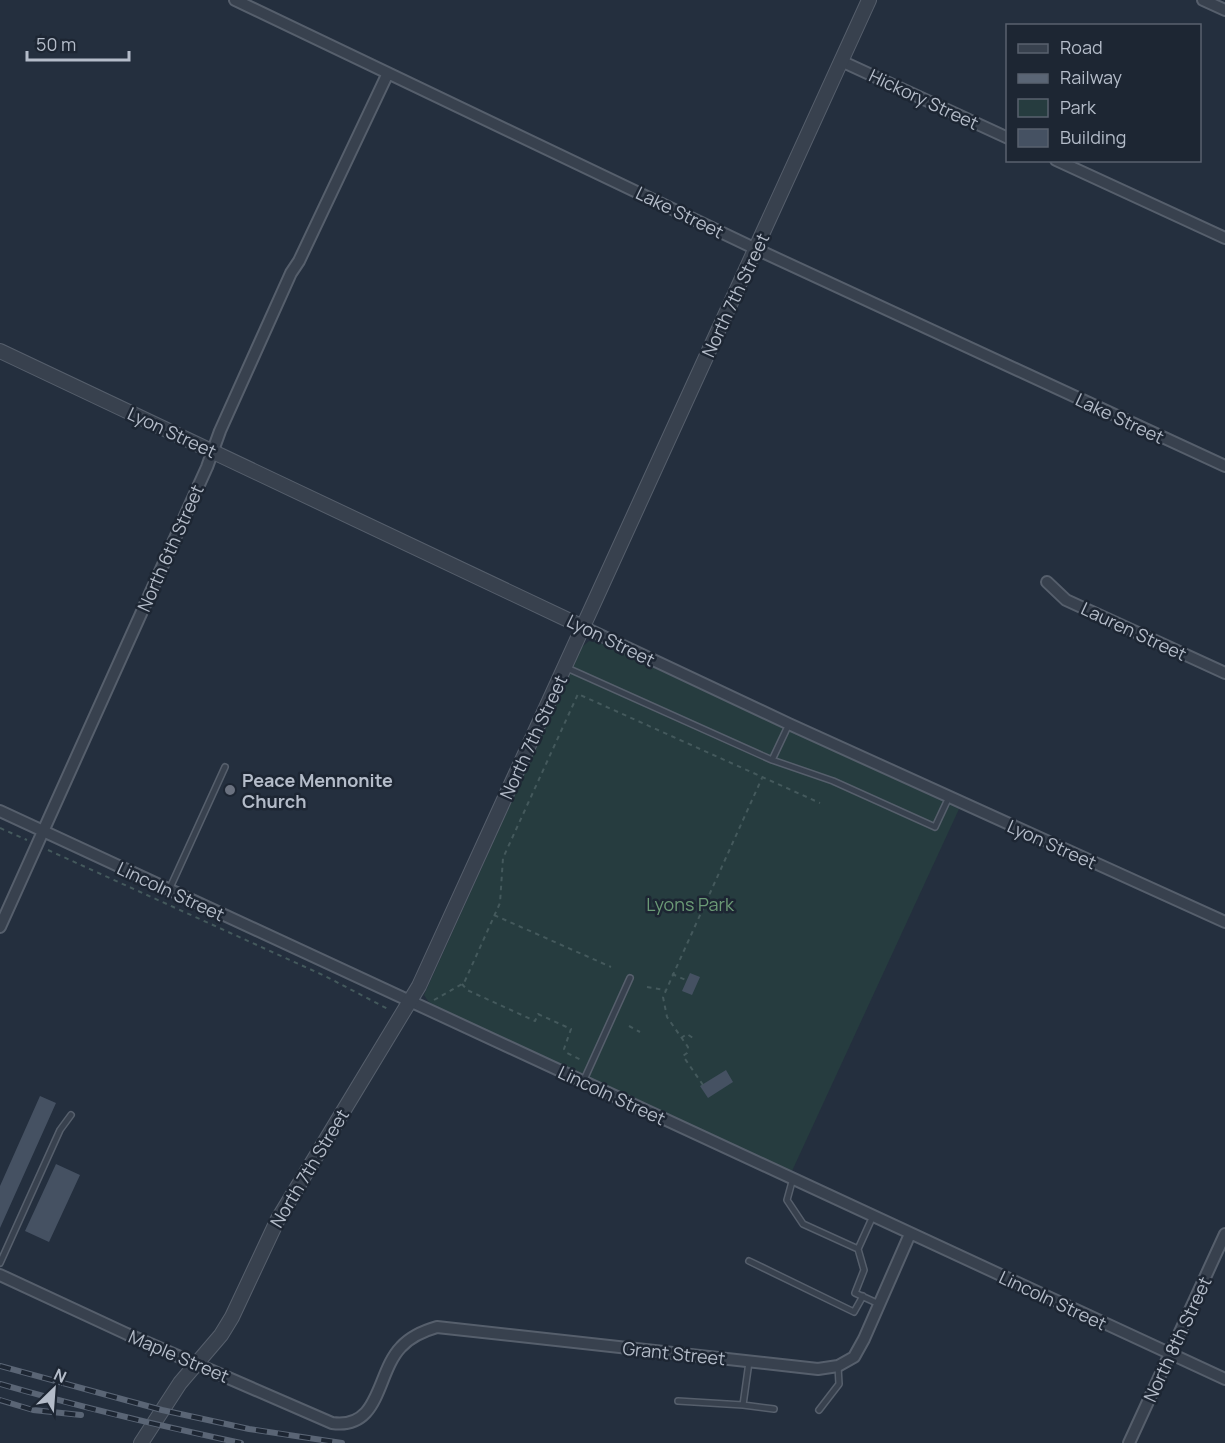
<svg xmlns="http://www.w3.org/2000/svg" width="1225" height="1443" viewBox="0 0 1225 1443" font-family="Manrope,sans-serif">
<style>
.green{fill:#263c3f}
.building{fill:#455162}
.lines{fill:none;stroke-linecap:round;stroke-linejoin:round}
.service-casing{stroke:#565f6c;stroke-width:8}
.minor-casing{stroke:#565f6c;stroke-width:14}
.tertiary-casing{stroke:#565f6c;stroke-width:16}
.path{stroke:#44595c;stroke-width:2;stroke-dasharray:4.5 4.5;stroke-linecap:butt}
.service{stroke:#38414e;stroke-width:5}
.minor{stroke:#38414e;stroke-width:10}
.tertiary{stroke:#38414e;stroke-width:14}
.rail-casing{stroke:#5a6575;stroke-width:6}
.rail{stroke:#1d2633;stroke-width:4;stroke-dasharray:11;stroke-linecap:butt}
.worship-dot{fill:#6b7280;stroke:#1d2633;stroke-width:2}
.labels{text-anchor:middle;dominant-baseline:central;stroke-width:5;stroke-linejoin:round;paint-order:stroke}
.street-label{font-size:18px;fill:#b4bcc9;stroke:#1d2633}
.poi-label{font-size:18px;font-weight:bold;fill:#b4bcc9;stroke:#1d2633;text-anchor:start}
.park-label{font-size:18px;fill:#6b9a76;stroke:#1d2633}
</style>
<rect width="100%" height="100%" fill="#242f3e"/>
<path class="green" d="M589 641 600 643 959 809 792 1171 439 1009 428 1001 424 995 581 648Z"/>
<path class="building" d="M690 973 700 977 692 995 682 991Z
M726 1070 733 1082 708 1098 700 1086Z
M40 1096 56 1103 0 1228V1186Z
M56 1164 80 1175 49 1242 25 1231Z"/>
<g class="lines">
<g class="service-casing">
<path id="service" d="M567 668 772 760 833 781 935 827 949 797
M772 760 789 724
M169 890 225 767
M583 1082 630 978
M793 1178 787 1200 803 1224 858 1249 873 1216
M858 1249 864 1270 855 1293 879 1304
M749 1261 854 1312 863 1296
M0 1263 60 1130 71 1115
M749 1362 743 1405 774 1409
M678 1401 743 1405
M819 1410 839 1384 838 1366"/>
</g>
<g class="minor-casing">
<path id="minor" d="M235 0 756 249 1225 466
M1203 0 1225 10
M841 61 1008 138
M1056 160 1225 238
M1047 582 1066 600 1225 673
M583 627 789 724 1225 922
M0 811 1225 1379
M0 927 207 467 220 431 291 273 299 261 388 73
M0 1275 127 1334 332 1423C381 1430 376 1373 401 1347 411 1336 423 1331 437 1327L818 1369 838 1366 854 1357 864 1339 910 1234
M1129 1443 1225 1234"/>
</g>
<g class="tertiary-casing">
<path id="tertiary" d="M0 351 583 627
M141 1443 180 1383 221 1335 232 1317 278 1219 419 986 869 0"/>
</g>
<path class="path" d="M0 828 27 840
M48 850 325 976 388 1009
M494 915 611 967
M672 974 686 980
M462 984 467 990 535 1021 538 1014 571 1029 564 1049 567 1053 581 1060
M647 987 665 990
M434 1000 464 983 500 903 503 858 578 694 820 803
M629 1026 640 1032
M681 1038 687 1034 696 1040
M703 1085 683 1056 687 1053 688 1047 667 1017 663 997 762 778"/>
<use href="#service" class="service"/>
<use href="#minor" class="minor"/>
<use href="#tertiary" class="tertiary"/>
<g class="rail-casing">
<path id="rail" d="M0 1366 162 1410 249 1429 342 1443
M0 1384C80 1407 160 1426 241 1443
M0 1400 33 1410 81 1415"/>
</g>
<use href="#rail" class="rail"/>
</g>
<circle class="worship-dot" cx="230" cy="790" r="6"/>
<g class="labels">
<g class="street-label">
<text transform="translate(924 99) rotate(25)">Hickory Street</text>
<text transform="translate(680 212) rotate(26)">Lake Street</text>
<text transform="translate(735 295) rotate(-65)">North 7th Street</text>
<text transform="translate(1120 418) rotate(25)">Lake Street</text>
<text transform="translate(172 432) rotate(25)">Lyon Street</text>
<text transform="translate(170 548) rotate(-66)">North 6th Street</text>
<text transform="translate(1134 631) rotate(25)">Lauren Street</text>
<text transform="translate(611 640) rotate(26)">Lyon Street</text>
<text transform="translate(533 737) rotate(-65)">North 7th Street</text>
<text transform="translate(1052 844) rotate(24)">Lyon Street</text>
<text transform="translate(171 891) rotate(25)">Lincoln Street</text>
<text transform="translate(612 1095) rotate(25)">Lincoln Street</text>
<text transform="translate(309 1168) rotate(-59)">North 7th Street</text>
<text transform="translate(1053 1300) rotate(25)">Lincoln Street</text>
<text transform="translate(1177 1339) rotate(-65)">North 8th Street</text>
<text transform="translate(674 1353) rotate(6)">Grant Street</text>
<text transform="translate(179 1356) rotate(23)">Maple Street</text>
</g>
<g class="poi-label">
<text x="242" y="780">Peace Mennonite<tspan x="242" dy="21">Church</tspan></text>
</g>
<g class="park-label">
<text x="690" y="904">Lyons Park</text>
</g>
</g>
<rect x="1006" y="24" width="195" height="138" fill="#1d2633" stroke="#59626f" stroke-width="1.5"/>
<rect x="1018" y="44" width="30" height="9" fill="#38414e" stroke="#59626f" stroke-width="1.5"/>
<text x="1060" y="54" font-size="18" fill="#b4bcc9">Road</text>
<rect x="1018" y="74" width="30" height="9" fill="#5a6575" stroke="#59626f" stroke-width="1.5"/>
<text x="1060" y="84" font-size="18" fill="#b4bcc9">Railway</text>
<rect x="1018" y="99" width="30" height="18" fill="#263c3f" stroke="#59626f" stroke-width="1.5"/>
<text x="1060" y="114" font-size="18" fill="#b4bcc9">Park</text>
<rect x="1018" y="129" width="30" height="18" fill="#455162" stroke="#59626f" stroke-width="1.5"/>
<text x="1060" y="144" font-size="18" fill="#b4bcc9">Building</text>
<g transform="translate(54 1389) rotate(25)" stroke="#1d2633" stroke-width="4.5" paint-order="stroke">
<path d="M0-4.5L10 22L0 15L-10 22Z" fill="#b4bcc9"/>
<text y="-9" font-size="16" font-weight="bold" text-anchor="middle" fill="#b4bcc9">N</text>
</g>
<path d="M27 51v9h102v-9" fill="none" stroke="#b4bcc9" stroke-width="3"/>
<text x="36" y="51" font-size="18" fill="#b4bcc9" stroke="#1d2633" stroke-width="4.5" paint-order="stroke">50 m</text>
</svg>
